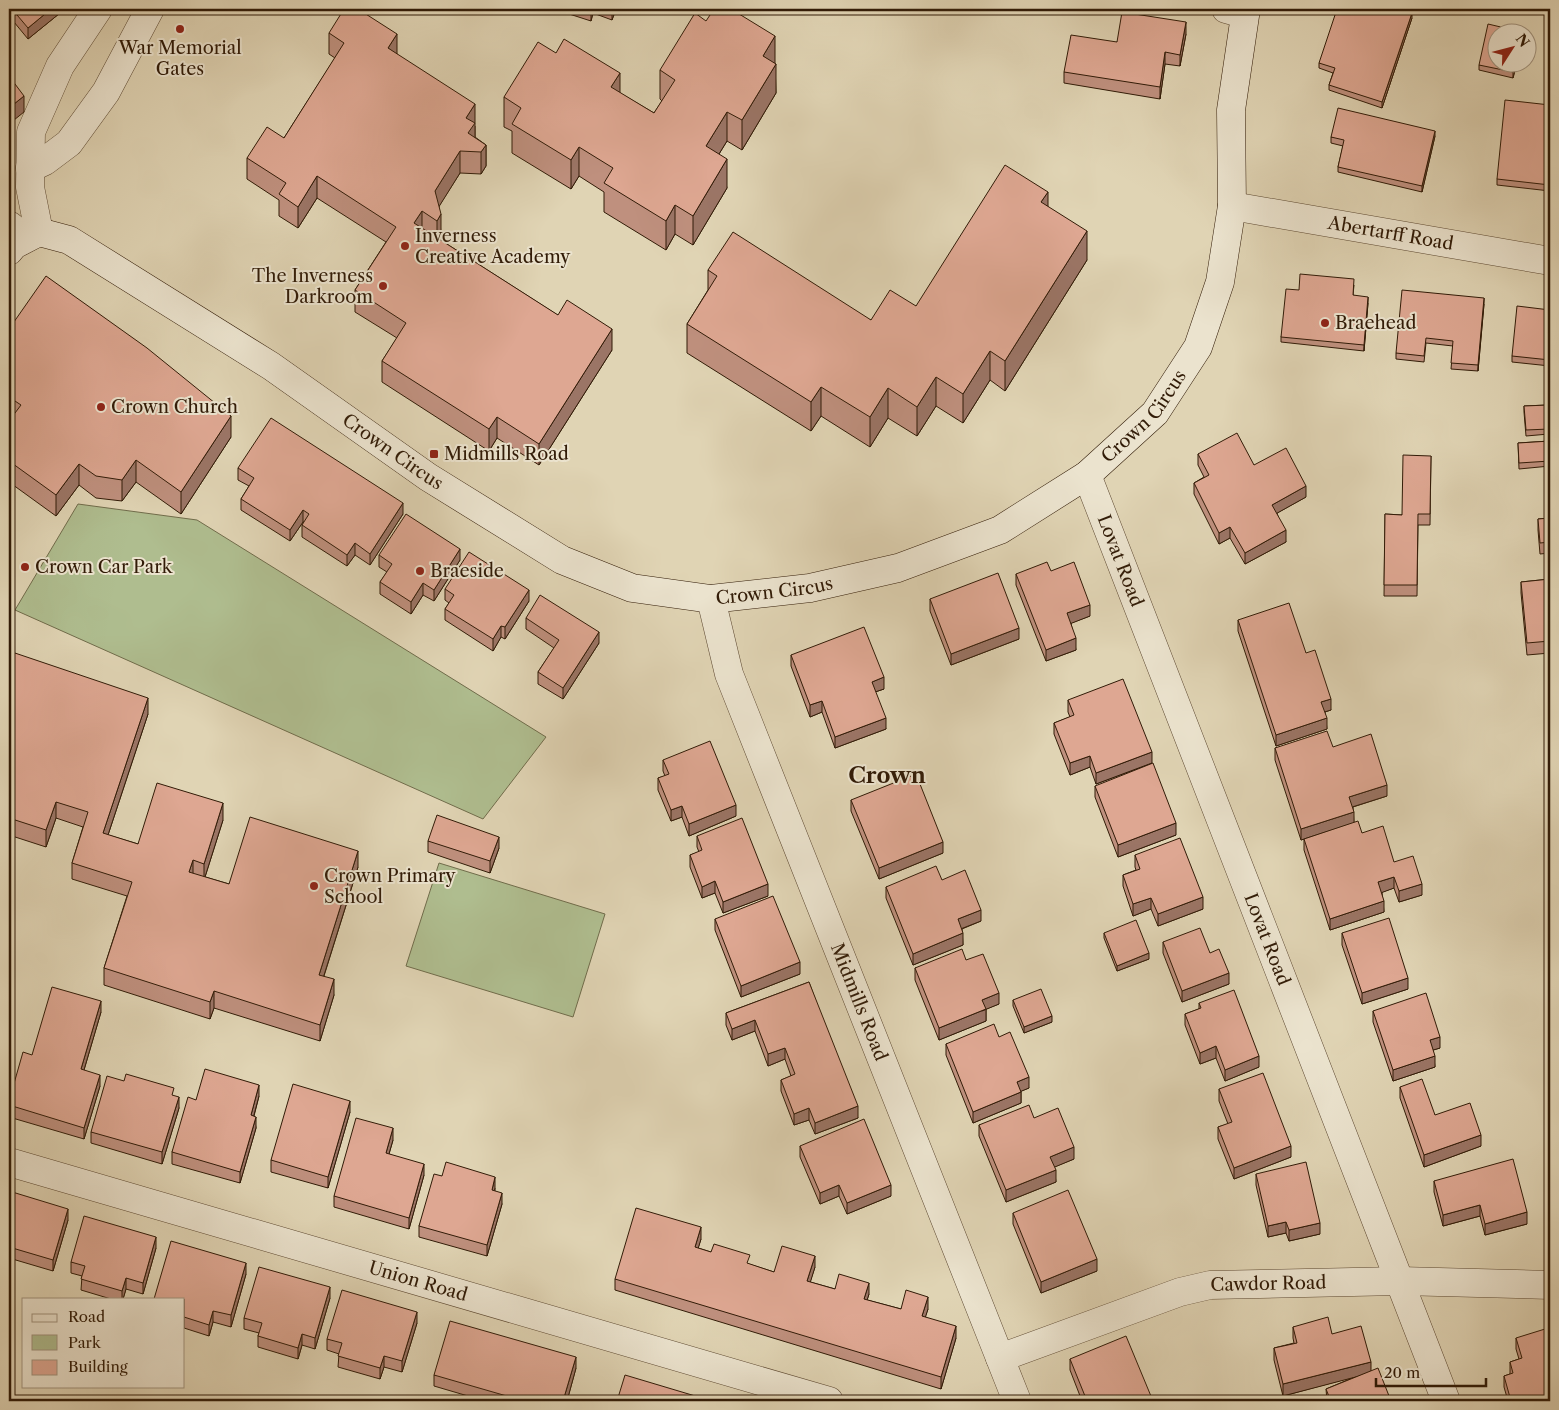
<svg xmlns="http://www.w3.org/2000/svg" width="1559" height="1410" viewBox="0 0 1559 1410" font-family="'Libre Caslon Text',serif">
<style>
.green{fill:#afbd8f;stroke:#706c4b}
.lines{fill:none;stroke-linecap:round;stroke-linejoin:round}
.street-casing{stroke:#5d4932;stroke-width:29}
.secondary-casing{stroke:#311b07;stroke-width:29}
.street{stroke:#ebe3ce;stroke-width:28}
.secondary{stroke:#ebe3ce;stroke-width:28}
.wall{fill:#bf907e;stroke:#311b07}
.shaded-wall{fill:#9b7566;stroke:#311b07}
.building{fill:#dea792;stroke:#311b07}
.poi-dot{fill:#8f2418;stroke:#ebe3ce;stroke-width:2}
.labels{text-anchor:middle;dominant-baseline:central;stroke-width:4;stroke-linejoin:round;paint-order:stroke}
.poi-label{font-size:18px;fill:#311b07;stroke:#ebe3ce;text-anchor:start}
.street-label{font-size:18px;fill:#311b07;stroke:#ebe3ce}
.district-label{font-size:22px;font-weight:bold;fill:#311b07;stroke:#ebe3ce}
</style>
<rect width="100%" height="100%" fill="#e0d4b4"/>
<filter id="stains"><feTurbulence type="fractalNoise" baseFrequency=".004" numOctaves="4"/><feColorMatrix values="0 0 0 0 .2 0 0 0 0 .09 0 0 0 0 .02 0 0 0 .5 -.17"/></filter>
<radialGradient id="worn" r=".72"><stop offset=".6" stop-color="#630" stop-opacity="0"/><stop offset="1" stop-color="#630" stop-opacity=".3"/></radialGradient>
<path class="green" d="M78 504 197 520 546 737 483 819 15 610Z
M439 863 605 914 573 1017 406 966Z"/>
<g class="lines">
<g class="street-casing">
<g id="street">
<path d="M1226 9 1244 14"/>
<path d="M30 168 45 161 69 143 106 92 150 9"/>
<path id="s1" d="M1232 206 1550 261"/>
<path d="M9 225 26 238"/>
<path d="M39 232 30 187 31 132 60 66 98 9"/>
<path id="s2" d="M1087 475 1446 1401"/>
<path id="s3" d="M711 599 729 674 1017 1401"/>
<path id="s4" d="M9 1162 829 1401"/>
<path id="s5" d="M1000 1358 1180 1292 1210 1285 1400 1281 1550 1285"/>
</g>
</g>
<g class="secondary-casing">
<g id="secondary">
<path id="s6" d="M9 251 14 245 39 232 69 240 271 366 428 477 562 560 632 588 711 599 810 588 898 568 1000 530 1087 475 1155 413 1198 347 1220 282 1232 206 1231 110 1246 9"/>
</g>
</g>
<use href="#street" class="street"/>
<use href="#secondary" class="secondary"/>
</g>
<path class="wall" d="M9 9H65L28 39 9 16Z
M563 9H616L612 20 593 13 591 21 563 12Z
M1412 18 1382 108 1329 90V85L1333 73 1319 68V63Z
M329 33 397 54 475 126V137L486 145V166L481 174 460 173 439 206 441 235 439 239 612 350 539 465 497 438 489 451 382 382V361L397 338 355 312V290L386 242 317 198 298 228 279 216V200L247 179V158L284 138 335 58 329 54Z
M1186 34 1180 66 1165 64 1160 99 1064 83V72L1117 42Z
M1517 62 1513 78 1479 70V65Z
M775 63 776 93 742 150 727 141 719 154 727 188 693 245 675 234 666 250 604 212V192L579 176 571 189 512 153V131L504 127V97L620 93 654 113 662 101 660 99V70Z
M1550 105V191L1497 185V179Z
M1435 136 1422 192 1338 172V167L1343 146 1331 143V137Z
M1048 207 1087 260 1005 391 990 380 963 423 936 406 917 436 888 418 870 447 821 416 811 431 687 353V324L708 290V270L871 320 916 306Z
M1354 285 1353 295 1368 303 1364 351 1281 342V337L1299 290Z
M1484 304 1478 371 1451 369 1453 346 1426 343 1424 362 1396 359V353Z
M1550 310V366L1512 362V356Z
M9 329 231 437 181 514 136 482 122 501 96 498 79 485 56 516 9 482V421L10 419 9 418Z
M1547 393H1550V466L1519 469 1518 443 1550 441 1549 434 1526 436 1524 412V406L1547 405Z
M1198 454 1254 465 1306 497 1277 513 1286 542 1245 564 1230 538 1219 544 1194 494V483L1204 477 1198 465Z
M1431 456 1430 525H1418L1417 596H1384L1385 514 1402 515Z
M238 468 403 514 370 565 355 555 347 566 302 537V525L304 522H303L290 541 241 510V499L249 486 238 480Z
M1548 484H1550V553L1540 554 1538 530V519L1549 518Z
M379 555 460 560 434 601 423 595 411 614 380 594V582L387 572 379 567Z
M1016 574 1090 616 1071 623 1076 650 1046 661 1016 585Z
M1550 579V653L1527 655 1521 593V582Z
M445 589 529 601 505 639 501 637 493 651 445 620V609L449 603 445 600Z
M930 599 1019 639 951 665 930 611Z
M526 618 599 643 563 699 538 684V672L554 648 526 629Z
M1238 620 1306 653 1331 710 1325 712 1327 729 1276 746 1238 631Z
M9 651 148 714 108 835 138 844 223 820 205 877 229 884 358 867 324 976 334 995 320 1041 214 1008 210 1019 104 985V968L127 896 72 879V863L83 827 56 818 46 847 9 835Z
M791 655 884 689 875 692 886 729 835 748 822 712 810 717 791 666Z
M1068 700 1152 763 1096 784 1090 767 1070 775 1054 734V723L1070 717 1068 712Z
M1333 747 1387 796 1353 807 1354 823 1362 833 1394 862 1422 895 1399 902 1394 888 1382 892 1384 912 1330 930 1304 850V839L1301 840 1275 760V748Z
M663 760 736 816 689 836 682 817 671 821 658 790V778L665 776 663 771Z
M1095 786 1176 835 1118 857 1095 797Z
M851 800 943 853 879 879 851 811Z
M697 836 768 896 723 913 715 893 702 898 690 867V855L699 852 697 847Z
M428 841 499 848 490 873 428 852Z
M1135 855 1203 909 1158 926 1151 909 1133 916 1123 886V875L1136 870 1135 867Z
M942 880 981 921 962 929 963 945 913 965 886 898V887Z
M715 919 800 974 741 997 715 930Z
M1104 933 1149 959 1117 971 1104 938Z
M1342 933 1408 989 1362 1004 1342 945Z
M1163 942 1210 953 1229 984 1182 1002 1163 953Z
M966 960 999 1004 986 1009V1021L939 1040 915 980V968Z
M809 982 858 1118 815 1134 809 1120 794 1125 781 1091V1080L791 1076 785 1059 768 1066 755 1031 732 1040 726 1025V1013Z
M1013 1000 1052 1022 1024 1033 1013 1006Z
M1199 1003 1259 1067 1225 1081 1216 1058 1200 1064 1185 1025V1014L1199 1009Z
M1373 1011 1440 1048 1433 1050 1435 1067 1393 1081 1373 1022Z
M101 1012 84 1070 100 1086 84 1139 9 1117V1101L32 1055Z
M999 1037 1029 1088 1021 1091V1103L973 1123 946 1055V1044Z
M1400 1087 1435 1115 1481 1146 1424 1167 1400 1098Z
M1219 1089 1291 1157 1234 1179 1218 1139V1127L1228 1124 1219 1101Z
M174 1096 179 1108 162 1164 91 1143V1132Z
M259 1096 254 1116 256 1128 240 1183 172 1164V1152L196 1100Z
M350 1112 328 1188 271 1172V1160Z
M1034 1118 1074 1159 1054 1167 1056 1182 1006 1202 979 1136V1125Z
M393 1140 389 1154 424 1175 409 1229 334 1207V1196Z
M800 1146 891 1196 847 1214 839 1196 820 1204 800 1157Z
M1256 1174 1320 1234 1289 1241 1286 1233 1268 1237 1256 1185Z
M442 1176 495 1188V1191L502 1204 487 1256 419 1237V1226Z
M1434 1181 1527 1224 1485 1235 1480 1216 1443 1226 1434 1192Z
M9 1191 68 1220 53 1271 9 1258Z
M1013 1213 1097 1271 1041 1293 1013 1224Z
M701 1239 698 1248 774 1272 815 1267 810 1282 835 1289 869 1294 867 1300 901 1309H928L925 1317 956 1338 941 1389 615 1290V1279Z
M156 1248 143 1294 126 1289 123 1299H111L81 1290 82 1276 71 1273V1262Z
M246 1274 231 1327 213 1322 209 1336 184 1328V1299Z
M330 1298 315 1349 302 1345 298 1359 258 1347V1336L259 1333 244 1329V1318Z
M417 1323 402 1372 384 1367 380 1379 338 1367 339 1354 327 1350V1339Z
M1293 1327 1332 1334 1371 1371 1391 1401H1327L1326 1389 1357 1376 1283 1396 1274 1360V1348L1294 1343 1293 1338Z
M1516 1338 1550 1401H1508L1504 1387V1376L1510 1374V1362L1519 1359 1516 1349Z
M1070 1359 1153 1401H1082L1070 1370Z
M576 1368 567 1401H485L434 1386V1375Z"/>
<path class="shaded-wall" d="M51 9H65L28 39V28Z
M591 9H593V13L591 21Z
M612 9H616L612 20Z
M1412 13V18L1382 108V102Z
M1186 22V34L1180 66V55Z
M397 34V55L388 48Z
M775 36V65L763 56Z
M1165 52V64L1160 99V87Z
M1516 62H1517L1513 78V72Z
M776 64V93L742 150V120Z
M620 73V102L611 87Z
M24 96V112L9 124V108Z
M475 104V145L470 152 466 118Z
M727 112V141L706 175V146Z
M1435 131V136L1422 192V186Z
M486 145V166L481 174V152Z
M579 147V176L571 189V160Z
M460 151V173L435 213V191Z
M727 159V188L693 245V216Z
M317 176V198L298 228V207Z
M1048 192V221L1041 202Z
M675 205V234L666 250V221Z
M422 211V232L414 223Z
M441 214V235L437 242V221Z
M1087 231V260L1005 391V361Z
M1368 297V303L1364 351V345Z
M1484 298V304L1478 371V365Z
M612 329V350L539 465V444Z
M990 351V380L963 423V394Z
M936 377V406L917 436V407Z
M821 387V416L811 431V402Z
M888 388V418L870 447V417Z
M231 416V437L181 514V492Z
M497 417V438L489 451V429Z
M136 460V482L122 501V480Z
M79 464V485L56 516V495Z
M1306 486V497L1272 516V505Z
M403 503V514L370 565V554Z
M303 510V522L290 541V530Z
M1230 527V538L1219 544V533Z
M1286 530V542L1245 564V553Z
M355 543V555L347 566V555Z
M460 549V560L434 601V590Z
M423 583V595L411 614V602Z
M529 590V601L505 639V627Z
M1090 605V616L1067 625V613Z
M501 626V637L493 651V639Z
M1019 628V639L951 665V654Z
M599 632V643L563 699V688Z
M1076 638V650L1046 661V650Z
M884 677V689L872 693V682Z
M148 698V714L103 850V833Z
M1331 699V710L1321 713V702Z
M822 701V712L810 717V705Z
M886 718V729L835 748V737Z
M1327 718V729L1276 746V735Z
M1152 752V763L1096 784V773Z
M1090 756V767L1070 775V763Z
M1387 785V796L1349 808V797Z
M56 802V818L46 847V830Z
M223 803V820L204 880V864Z
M736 805V816L689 836V824Z
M682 806V817L671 821V810Z
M1354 812V823L1301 840V829Z
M1176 823V835L1118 857V845Z
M499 837V848L490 873V861Z
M943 842V853L879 879V868Z
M358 851V867L319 991V975Z
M193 860V877L189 872Z
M1394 877V888L1378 894V882Z
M715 881V893L702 898V887Z
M768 884V896L723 913V902Z
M1422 884V895L1399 902V891Z
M1203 897V909L1158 926V914Z
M1151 898V909L1133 916V904Z
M1384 901V912L1330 930V919Z
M981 910V921L958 930V919Z
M963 933V945L913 965V954Z
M1149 953V959L1117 971V966Z
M800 962V974L741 997V986Z
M1229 973V984L1182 1002V991Z
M1408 978V989L1362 1004V993Z
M334 979V995L320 1041V1025Z
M214 991V1008L210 1019V1002Z
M999 993V1004L982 1011V1000Z
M101 1001V1012L81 1080V1069Z
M11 1006V1018L9 1024V1012Z
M986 1009V1021L939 1040V1028Z
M1052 1016V1022L1024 1033V1027Z
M755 1020V1031L732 1040V1029Z
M1440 1037V1048L1430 1051V1040Z
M1216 1046V1058L1200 1064V1053Z
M785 1048V1059L768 1066V1054Z
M14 1051V1062L9 1079V1068Z
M1259 1056V1067L1225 1081V1070Z
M1435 1056V1067L1393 1081V1070Z
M100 1075V1086L84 1139V1128Z
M1029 1077V1088L1017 1093V1082Z
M259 1085V1096L251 1126V1115Z
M1021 1092V1103L973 1123V1112Z
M179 1097V1108L162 1164V1152Z
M350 1101V1112L328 1188V1177Z
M858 1106V1118L815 1134V1123Z
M809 1108V1120L794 1125V1114Z
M256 1117V1128L240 1183V1172Z
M393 1128V1140L386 1164V1153Z
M1481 1135V1146L1424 1167V1155Z
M1291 1146V1157L1234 1179V1168Z
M1074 1147V1159L1050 1169V1157Z
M424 1164V1175L409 1229V1218Z
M1056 1170V1182L1006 1202V1190Z
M495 1177V1188L492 1201V1190Z
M839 1185V1196L820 1204V1193Z
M891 1185V1196L847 1214V1203Z
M502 1193V1204L487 1256V1245Z
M1480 1205V1216L1443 1226V1215Z
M68 1209V1220L53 1271V1260Z
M1527 1212V1224L1485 1235V1224Z
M1286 1222V1233L1268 1237V1226Z
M1320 1223V1234L1289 1241V1230Z
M701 1227V1239L695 1259V1247Z
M156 1237V1248L143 1294V1283Z
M815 1256V1267L807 1293V1281Z
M1097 1259V1271L1041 1293V1282Z
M246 1263V1274L231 1327V1315Z
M126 1278V1289L123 1299H122V1291Z
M869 1283V1294L864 1310V1299Z
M330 1287V1298L315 1349V1338Z
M928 1297V1309L922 1328V1316Z
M213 1311V1322L209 1336V1325Z
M417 1312V1323L402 1372V1361Z
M956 1326V1338L941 1389V1377Z
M302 1334V1345L298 1359V1348Z
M384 1356V1367L380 1379V1368Z
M576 1357V1368L567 1401H563Z
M1371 1362V1373L1283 1396V1384Z"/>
<path class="building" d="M12 9H51L28 28Z
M344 9H358L397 34 388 48 475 104 466 118 475 123 468 133 486 145 481 152 460 151 435 191 441 214 437 221 422 211 414 223 558 315 567 300 612 329 539 444 497 417 489 429 382 361 406 323 355 290 396 227 317 176 298 207 279 194 286 183 247 158 267 127 284 138 344 43 329 33Z
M714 9H731L775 36 763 56 776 64 742 120 727 112 706 146 727 159 693 216 675 205 666 221 604 183 613 168 579 147 571 160 512 124 521 108 504 97 538 42 556 53 564 39 620 73 611 87 654 113 675 80 660 70 695 13 706 21Z
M1337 9H1400L1412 13 1382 102 1329 85 1335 68 1319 63Z
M1122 12 1186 22 1180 55 1165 52 1160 87 1064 72 1071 35 1117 42Z
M1488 24 1522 32H1496V62H1516L1513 72 1479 65Z
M9 76 24 96 9 108Z
M1505 100 1550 105V185L1497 179Z
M1338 108 1435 131 1422 186 1338 167 1344 140 1331 137Z
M1005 165 1048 192 1041 202 1087 231 1005 361 990 351 963 394 936 377 917 407 888 388 870 417 821 387 811 402 687 324 717 276 708 270 733 232 871 320 890 290 916 306Z
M1300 274 1354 279 1353 295 1368 297 1364 345 1281 337 1286 289 1299 290Z
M46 276 147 348 231 416 181 492 136 460 122 480 96 476 79 464 56 495 9 461V421L21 405 9 397V329Z
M1402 290 1484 298 1478 365 1451 363 1453 341 1426 338 1424 356 1396 353Z
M1517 306 1550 310V360L1512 356Z
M1547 393H1550V461L1519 463 1518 443 1550 441 1549 429 1526 430 1524 406 1548 405Z
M271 418 403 503 370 554 355 543 347 555 302 525 309 514 303 510 290 530 241 499 254 478 238 468Z
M1237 433 1254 465 1286 448 1306 486 1272 505 1286 530 1245 553 1230 527 1219 533 1194 483 1209 475 1198 454Z
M1403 455 1431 456 1430 514H1418L1417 585H1384L1385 514 1402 515Z
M1548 484H1550V542L1540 543 1538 519 1550 518Z
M406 514 460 549 434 590 423 583 411 602 380 582 392 564 379 555Z
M469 552 529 590 505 627 501 626 493 639 445 609 454 595 445 589Z
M1047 562 1051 571 1074 562 1090 605 1067 613 1076 638 1046 650 1016 574Z
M998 573 1019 628 951 654 930 599Z
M1550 579V641L1527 643 1521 582Z
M540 595 599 632 563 688 538 672 559 640 526 618Z
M1289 603 1306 653 1315 650 1331 699 1321 702 1327 718 1276 735 1238 620Z
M864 627 884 677 872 682 886 718 835 737 822 701 810 705 791 655Z
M9 651 148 698 103 833 138 844 157 783 223 803 204 864 193 860 189 872 229 884 250 817 358 851 319 975 334 979 320 1025 214 991 210 1002 104 968 132 882 72 863 88 812 56 802 46 830 9 818Z
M1123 679 1152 752 1096 773 1090 756 1070 763 1054 723 1074 715 1068 700Z
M1327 731 1333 747 1371 734 1387 785 1349 797 1354 812 1301 829 1275 748Z
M710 741 736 805 689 824 682 806 671 810 658 778 669 774 663 760Z
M1153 763 1176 823 1118 845 1095 786Z
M916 774 943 842 879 868 851 800Z
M437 815 499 837 490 861 428 841Z
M742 818 768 884 723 902 715 881 702 887 690 855 702 850 697 836Z
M1358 821 1362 833 1383 826 1394 862 1413 856 1422 884 1399 891 1394 877 1378 882 1384 901 1330 919 1304 839Z
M1180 838 1203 897 1158 914 1151 898 1133 904 1123 875 1140 869 1135 855Z
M936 866 942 880 965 870 981 910 958 919 963 933 913 954 886 887Z
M773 896 800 962 741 986 715 919Z
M1389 918 1408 978 1362 993 1342 933Z
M1136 920 1149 953 1117 966 1104 933Z
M1200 928 1210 953 1219 949 1229 973 1182 991 1163 942Z
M962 949 966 960 983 954 999 993 982 1000 986 1009 939 1028 915 968Z
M809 982 858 1106 815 1123 809 1108 794 1114 781 1080 795 1074 785 1048 768 1054 755 1020 732 1029 726 1013Z
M52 987 101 1001 81 1069 100 1075 84 1128 9 1105V1101L23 1052 32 1055Z
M1041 989 1052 1016 1024 1027 1013 1000Z
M1234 990 1259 1056 1225 1070 1216 1046 1200 1053 1185 1014 1201 1008 1199 1003Z
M1426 993 1440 1037 1430 1040 1435 1056 1393 1070 1373 1011Z
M994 1024 999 1037 1010 1032 1029 1077 1017 1082 1021 1092 973 1112 946 1044Z
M9 1050 14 1051 9 1068Z
M205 1069 259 1085 251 1115 256 1117 240 1172 172 1152 188 1097 196 1100Z
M1263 1073 1291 1146 1234 1168 1218 1127 1232 1122 1219 1089Z
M126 1074 174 1088 172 1095 179 1097 162 1152 91 1132 107 1076 124 1081Z
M1422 1079 1435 1115 1470 1103 1481 1135 1424 1155 1400 1087Z
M293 1084 350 1101 328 1177 271 1160Z
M1029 1105 1034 1118 1058 1108 1074 1147 1050 1157 1056 1170 1006 1190 979 1125Z
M356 1118 393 1128 386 1153 424 1164 409 1218 334 1196Z
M864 1119 891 1185 847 1203 839 1185 820 1193 800 1146Z
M1513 1159 1527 1212 1485 1224 1480 1205 1443 1215 1434 1181Z
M446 1162 495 1177 492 1190 502 1193 487 1245 419 1226 434 1174 442 1176Z
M1306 1162 1320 1223 1289 1230 1286 1222 1268 1226 1256 1174Z
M1068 1190 1097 1259 1041 1282 1013 1213Z
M9 1191 68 1209 53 1260 9 1247Z
M636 1208 701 1227 695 1247 711 1252 714 1244 750 1255 747 1263 774 1272 782 1246 815 1256 807 1281 835 1289 839 1274 869 1283 864 1299 901 1309 906 1290 928 1297 922 1316 956 1326 941 1377 615 1279Z
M84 1216 156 1237 143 1283 126 1278 122 1291 81 1279 85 1266 71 1262Z
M171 1241 246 1263 231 1315 213 1311 209 1325 184 1317V1299H154Z
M259 1267 330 1287 315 1338 302 1334 298 1348 258 1336 262 1323 244 1318Z
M342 1290 417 1312 402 1361 384 1356 380 1368 338 1356 342 1343 327 1339Z
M1328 1317 1332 1334 1361 1326 1371 1362 1283 1384 1274 1348 1297 1343 1293 1327Z
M450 1321 576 1357 563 1401H524L434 1375Z
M1545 1329 1550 1348V1400L1547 1401H1511L1504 1376 1513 1373 1510 1362 1522 1358 1516 1338Z
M1126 1336 1153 1401H1087L1070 1359Z
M1378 1368 1391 1401H1326L1330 1399 1326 1389Z
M625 1375 712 1401H617Z"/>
<g class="poi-dot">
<circle cx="180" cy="29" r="5"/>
<circle cx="405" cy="246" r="5"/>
<circle cx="383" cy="286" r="5"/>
<circle cx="1325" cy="323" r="5"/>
<circle cx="101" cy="407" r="5"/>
<rect x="429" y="449" width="10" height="10" rx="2.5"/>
<circle cx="25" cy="567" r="5"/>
<circle cx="420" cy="571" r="5"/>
<circle cx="314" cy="886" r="5"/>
</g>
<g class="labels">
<g class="poi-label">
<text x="180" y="48" text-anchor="middle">War Memorial<tspan x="180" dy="21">Gates</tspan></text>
<text x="415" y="236">Inverness<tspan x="415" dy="21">Creative Academy</tspan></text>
<text x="373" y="276" text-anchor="end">The Inverness<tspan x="373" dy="21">Darkroom</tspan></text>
<text x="1335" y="323">Braehead</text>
<text x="111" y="407">Crown Church</text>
<text x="444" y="454">Midmills Road</text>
<text x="35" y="567">Crown Car Park</text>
<text x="430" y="571">Braeside</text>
<text x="324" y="876">Crown Primary<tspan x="324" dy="21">School</tspan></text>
</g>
<g class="street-label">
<text stroke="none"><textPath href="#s1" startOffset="161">Abertarff Road</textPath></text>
<text stroke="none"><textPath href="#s6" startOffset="1294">Crown Circus</textPath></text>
<text stroke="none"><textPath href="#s6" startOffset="454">Crown Circus</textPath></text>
<text stroke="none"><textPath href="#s2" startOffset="92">Lovat Road</textPath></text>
<text stroke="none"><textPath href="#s6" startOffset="874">Crown Circus</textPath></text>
<text stroke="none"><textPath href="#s2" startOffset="498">Lovat Road</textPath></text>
<text stroke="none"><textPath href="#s3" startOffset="430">Midmills Road</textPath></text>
<text stroke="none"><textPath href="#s4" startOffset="426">Union Road</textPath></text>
<text stroke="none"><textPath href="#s5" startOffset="281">Cawdor Road</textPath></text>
</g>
<g class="district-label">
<text x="887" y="775">Crown</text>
</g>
</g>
<rect width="1559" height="1410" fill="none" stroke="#e0d4b4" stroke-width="30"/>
<rect x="10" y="10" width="1539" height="1390" fill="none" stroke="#311b07" stroke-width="2.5"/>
<rect x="15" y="15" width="1529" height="1380" fill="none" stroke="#311b07"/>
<rect x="22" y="1298" width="162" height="90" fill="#ebe3ce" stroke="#a1937e"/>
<rect x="32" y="1314" width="25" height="8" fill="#ebe3ce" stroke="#a1937e"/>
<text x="68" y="1322" font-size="15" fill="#311b07">Road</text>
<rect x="32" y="1335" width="25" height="15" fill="#afbd8f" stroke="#a1937e"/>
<text x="68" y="1348" font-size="15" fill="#311b07">Park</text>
<rect x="32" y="1360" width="25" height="15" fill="#dea792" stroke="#a1937e"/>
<text x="68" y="1372" font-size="15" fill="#311b07">Building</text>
<g transform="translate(1512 48) rotate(54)"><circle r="24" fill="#ebe3ce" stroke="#a1937e"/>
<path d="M0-4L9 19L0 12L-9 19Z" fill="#8f2418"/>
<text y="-8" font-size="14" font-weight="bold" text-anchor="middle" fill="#311b07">N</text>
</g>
<path d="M1376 1378v8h110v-8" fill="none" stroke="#311b07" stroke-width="2.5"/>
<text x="1384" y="1378" font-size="15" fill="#311b07" stroke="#ebe3ce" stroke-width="4" paint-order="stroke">20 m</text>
<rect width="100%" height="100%" filter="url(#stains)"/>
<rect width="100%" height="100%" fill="url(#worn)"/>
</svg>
